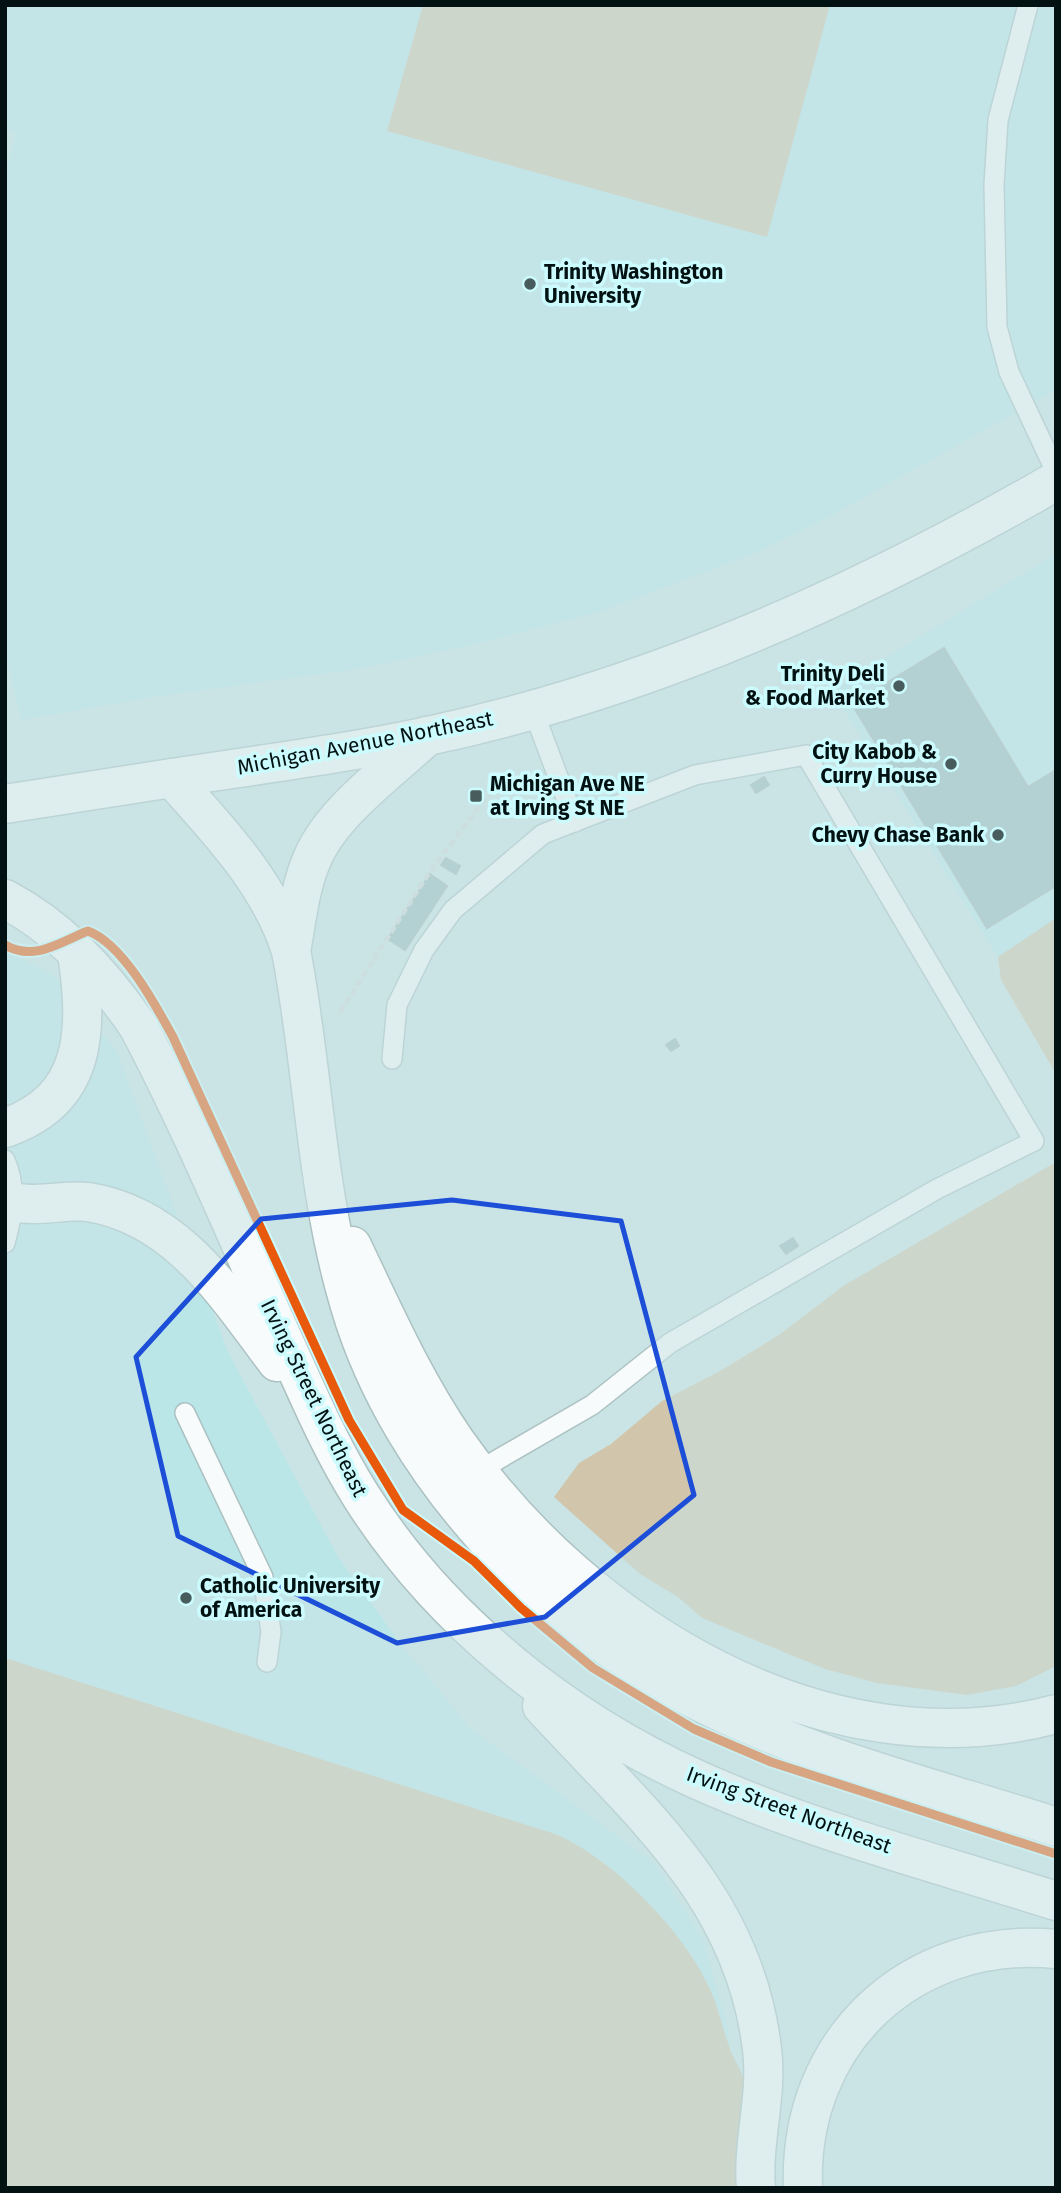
<svg xmlns="http://www.w3.org/2000/svg" width="1061" height="2193" viewBox="0 0 1061 2193" font-family="'Fira Sans',sans-serif">
<style>
.built{fill:#bae6e8}
.green{fill:#d1c6ab}
.building{fill:#97bbbd;stroke:#a1b6b7;stroke-width:2}
.lines{fill:none;stroke-linecap:round;stroke-linejoin:round}
.lane-casing{stroke:#acc1c2;stroke-width:22}
.secondary-casing{stroke:#acc1c2;stroke-width:41}
.primary-casing{stroke:#acc1c2;stroke-width:41}
.path{stroke:#cfd7d8;stroke-width:4.5;stroke-dasharray:7 3.5;stroke-linecap:butt}
.lane{stroke:#f7fbfb;stroke-width:19}
.secondary{stroke:#f7fbfb;stroke-width:38}
.primary{stroke:#f7fbfb;stroke-width:38}
.cycleway-casing{stroke:#ccfbfe;stroke-width:13}
.cycleway{stroke:#e8590c;stroke-width:9}
.marked{fill:none;stroke:#1d4ed8;stroke-width:5;stroke-linejoin:round}
.poi-dot{fill:#485c5d;stroke:#ccfbfe;stroke-width:2.5}
.labels{text-anchor:middle;dominant-baseline:central;stroke-width:7;stroke-linejoin:round;paint-order:stroke}
.poi-label{font-size:21px;font-weight:bold;fill:#021213;stroke:#ccfbfe;text-anchor:start}
.street-label{font-size:21px;fill:#021213;stroke:#ccfbfe}
</style>
<rect width="100%" height="100%" fill="#cae4e6"/>
<path class="built" d="M5 5H1056V390L827 518 753 554 602 611 475 644 364 668 159 696 21 720 5 650V179L16 133 5 128Z
M1056 554V1002L1039 1024 832 690Z
M5 950 53 975 116 1050 228 1352 338 1557 397 1639 469 1727 654 1863 703 1939 727 2025 730 2051 5 2188Z"/>
<path class="green" d="M423 5H830L767 237 387 131Z
M1056 918V1074L1001 980 998 957Z
M1056 1162V1666L1016 1686 967 1695 877 1683 825 1669 702 1618 678 1597 640 1574 554 1497 579 1463 611 1444 662 1401 720 1371 779 1335 843 1286Z
M5 1658 533 1827C545 1831 558 1834 568 1840 621 1868 683 1932 708 1985 718 2005 722 2026 729 2046 732 2058 742 2069 744 2081 749 2115 742 2153 739 2188H5Z"/>
<path class="building" d="M944 648 1028 787 1056 770V886L987 928 852 704Z
M764 777 769 785 756 793 751 785Z
M446 858 460 866 456 874 441 865Z
M430 874 447 886 405 950 388 939Z
M675 1039 679 1046 671 1051 666 1045Z
M793 1238 798 1246 786 1254 780 1246Z"/>
<g class="lines">
<g class="lane-casing">
<path id="lane" d="M1028 5 998 120 994 185 997 327 1009 372 1056 472
M533 710 575 822
M392 1059 397 1005 424 950 453 910 543 834 695 775 806 755 1034 1141 937 1189 670 1343 592 1405 478 1471
M5 1160C17 1188 13 1214 5 1243
M185 1413 263 1577 271 1632 267 1662"/>
</g>
<g class="secondary-casing">
<path id="secondary" d="M172 778C257 765 344 754 428 736 652 688 858 595 1056 481"/>
</g>
<g class="primary-casing">
<path id="primary" d="M5 804 172 778C218 830 270 883 291 951 314 1069 315 1190 350 1306 400 1475 547 1628 704 1704 815 1759 938 1789 1056 1827
M5 899C60 928 104 976 138 1026 192 1128 236 1235 283 1339 307 1392 330 1447 361 1496 439 1620 565 1720 698 1780 812 1831 937 1863 1056 1901
M291 951C297 920 300 885 313 857 333 811 391 770 427 736
M5 1128C89 1099 88 1028 77 953
M13 1202C41 1208 63 1199 88 1202 178 1216 227 1296 277 1362
M352 1246C384 1313 414 1381 456 1442 585 1627 825 1775 1056 1714
M542 1706C640 1813 744 1897 762 2049 768 2096 752 2141 756 2188
M803 2188C797 2042 911 1935 1056 1949"/>
</g>
<path class="path" d="M340 1012 429 873 495 786"/>
<use href="#lane" class="lane"/>
<use href="#secondary" class="secondary"/>
<use href="#primary" class="primary"/>
<g class="cycleway-casing">
<path id="cycleway" d="M5 945C35 962 60 942 88 931 123 944 156 1006 173 1037L349 1420 403 1510 474 1561 521 1608 593 1668 694 1729 771 1762 1056 1854"/>
</g>
<use href="#cycleway" class="cycleway"/>
</g>
<path d="M0 0H1061V2193H0ZM452 1200 621 1221 694 1495 545 1617 397 1643 178 1536 136 1357 261 1219Z" fill="#cae4e6" fill-opacity=".55" fill-rule="evenodd"/>
<path class="marked" d="M452 1200 621 1221 694 1495 545 1617 397 1643 178 1536 136 1357 261 1219Z"/>
<g class="poi-dot">
<circle cx="530" cy="284" r="7"/>
<circle cx="899" cy="686" r="7"/>
<circle cx="951" cy="764" r="7"/>
<rect x="469" y="789" width="14" height="14" rx="3.5"/>
<circle cx="998" cy="835" r="7"/>
<circle cx="186" cy="1598" r="7"/>
</g>
<g class="labels">
<g class="poi-label">
<text x="544" y="272">Trinity Washington<tspan x="544" dy="24">University</tspan></text>
<text x="885" y="674" text-anchor="end">Trinity Deli<tspan x="885" dy="24">&amp; Food Market</tspan></text>
<text x="937" y="752" text-anchor="end">City Kabob &amp;<tspan x="937" dy="24">Curry House</tspan></text>
<text x="490" y="784">Michigan Ave NE<tspan x="490" dy="24">at Irving St NE</tspan></text>
<text x="984" y="835" text-anchor="end">Chevy Chase Bank</text>
<text x="200" y="1586">Catholic University<tspan x="200" dy="24">of America</tspan></text>
</g>
<g class="street-label">
<text transform="translate(365 743) rotate(-11)">Michigan Avenue Northeast</text>
<text transform="translate(314 1398) rotate(64)">Irving Street Northeast</text>
<text transform="translate(789 1810) rotate(20)">Irving Street Northeast</text>
</g>
</g>
<rect width="1061" height="2193" fill="none" stroke="#021213" stroke-width="14"/>
</svg>
